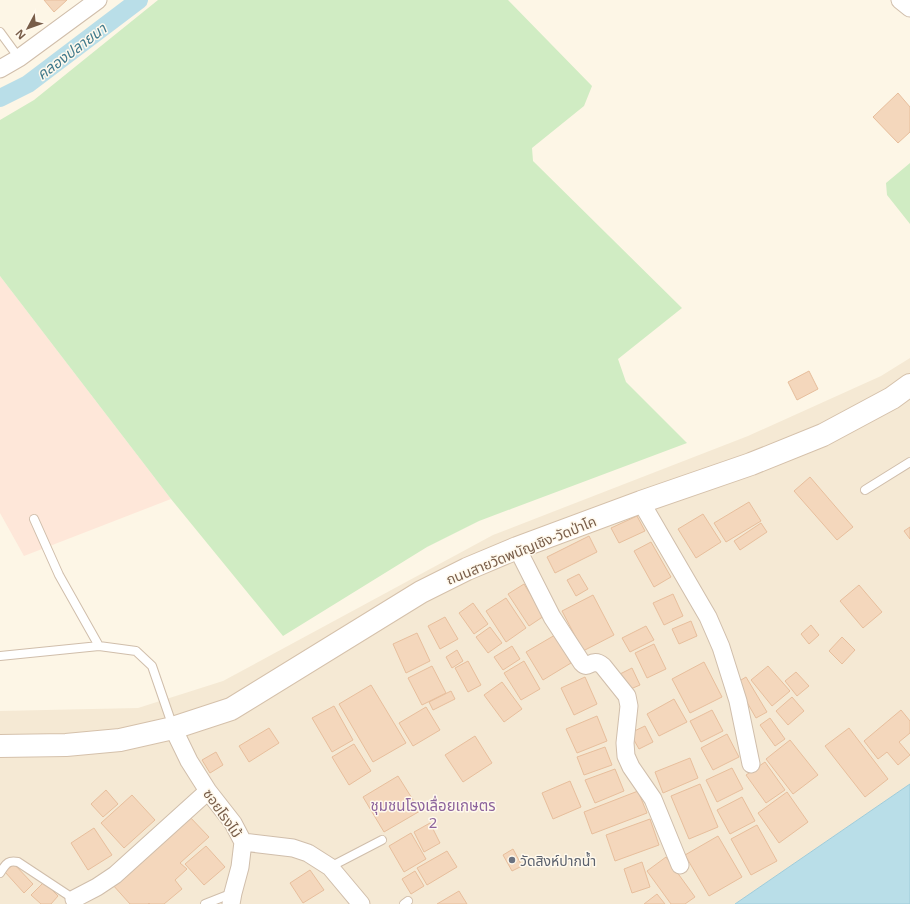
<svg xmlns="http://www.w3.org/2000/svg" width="910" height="904" viewBox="0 0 910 904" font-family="'Noto Sans','Noto Sans Thai',sans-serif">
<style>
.residential{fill:#f5e9d4}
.commercial{fill:#fee7d9}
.green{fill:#d0ecc3}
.water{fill:#b9dee8;stroke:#9fccda}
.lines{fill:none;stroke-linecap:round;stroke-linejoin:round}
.canal{stroke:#b9dee8;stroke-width:18}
.building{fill:#f4d7bc;stroke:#e7be9c}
.lane-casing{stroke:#d0beab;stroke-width:10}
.street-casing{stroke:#d0beab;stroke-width:19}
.secondary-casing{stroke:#d5c1ab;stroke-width:24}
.lane{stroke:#fff;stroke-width:8}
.street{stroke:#fff;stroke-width:17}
.secondary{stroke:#fff;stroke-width:22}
.worship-dot{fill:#6b7280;stroke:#fff9ed;stroke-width:1.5}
.labels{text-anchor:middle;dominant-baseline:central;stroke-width:3;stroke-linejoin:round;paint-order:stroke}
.street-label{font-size:14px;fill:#785d49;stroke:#fff9ed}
.worship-label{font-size:14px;fill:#5b616d;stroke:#fff9ed;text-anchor:start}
.water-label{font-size:15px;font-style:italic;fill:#417a8c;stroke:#fff9ed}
.neighbourhood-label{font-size:15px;fill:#8d649c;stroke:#fff9ed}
</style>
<rect width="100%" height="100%" fill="#fdf6e6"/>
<path class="residential" d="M910 358V784L735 904H0V711L138 708 223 681 493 535 748 436 881 376Z"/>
<path class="commercial" d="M0 276 171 499 24 556 0 513Z"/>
<path class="green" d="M158 0H508L592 86 584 106 532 148 533 161 682 308 618 359 626 382 687 443 479 521 427 547 283 636 171 499 0 276V120L34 100Z
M910 163V224L887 195 886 183Z"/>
<path class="water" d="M910 784V904H735L907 786Z"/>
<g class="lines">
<path class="canal" d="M0 98 28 84 139 0"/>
</g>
<path class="building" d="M44 0H67L54 12Z
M898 93 910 107V132L898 143 873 117Z
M809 371 818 389 797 400 788 382Z
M810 477 853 527 837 540 794 491Z
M749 502 761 521 726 542 714 523Z
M703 514 721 542 696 558 678 529Z
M637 516 645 531 619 543 611 528Z
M761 523 767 532 740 550 734 541Z
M910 527V539L904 531Z
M589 536 597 552 555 573 547 557Z
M651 542 671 577 654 587 634 551Z
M579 574 588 589 576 596 567 580Z
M524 584 544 616 529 626 508 594Z
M859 585 882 612 863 628 840 601Z
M673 594 683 616 664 625 653 603Z
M593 595 614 635 583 651 562 611Z
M506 598 526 628 506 642 486 611Z
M473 603 488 624 474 634 459 613Z
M445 617 458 639 440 649 428 626Z
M691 621 697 636 679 644 672 629Z
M811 625 819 635 809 644 801 634Z
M646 626 654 640 630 652 622 638Z
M490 627 502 643 488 653 476 637Z
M417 633 430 661 406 673 393 644Z
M555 635 571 663 543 680 526 652Z
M842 637 855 650 842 664 829 651Z
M654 644 666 669 647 678 635 653Z
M512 646 520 659 503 670 494 657Z
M457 650 463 661 452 668 446 657Z
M468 661 481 685 468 692 455 668Z
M524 661 540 689 521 700 504 673Z
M704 662 722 697 690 713 672 679Z
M432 666 446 693 422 705 408 678Z
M768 666 790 691 772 706 751 680Z
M632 668 640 685 626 691 618 675Z
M796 672 809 686 797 696 785 681Z
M585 677 597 704 574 715 561 688Z
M746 677 767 712 756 718 736 683Z
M502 682 522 709 504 722 484 695Z
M371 685 406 743 373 762 339 704Z
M451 691 455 699 433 710 429 702Z
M792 697 804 711 788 725 776 711Z
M674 699 687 722 659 736 647 714Z
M334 706 353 740 332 752 312 718Z
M426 707 440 730 413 746 399 723Z
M712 710 723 731 701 742 690 721Z
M901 710 910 721V733L899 742 910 755 898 765 887 752 878 759 864 741Z
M597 716 607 741 577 753 566 729Z
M770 718 785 739 775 746 760 725Z
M645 726 653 742 639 749 630 733Z
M269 728 279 743 249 762 239 746Z
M849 728 888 779 865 797 825 746Z
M727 734 739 757 713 770 701 748Z
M475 736 492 763 463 782 445 755Z
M790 740 818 775 793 794 766 759Z
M354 744 371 771 349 785 332 757Z
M605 747 612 765 584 775 577 757Z
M216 752 223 765 210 773 202 760Z
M690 758 698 778 663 793 655 772Z
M765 762 785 790 766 803 746 775Z
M732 768 743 789 717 802 706 780Z
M615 769 624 791 595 803 585 780Z
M398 776 420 811 384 832 363 797Z
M570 781 581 807 553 819 542 793Z
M700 784 718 827 689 839 671 796Z
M106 790 118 804 103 817 91 804Z
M638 791 647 813 592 834 584 812Z
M787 792 808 822 779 843 758 813Z
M132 795 155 820 124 848 101 823Z
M742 797 755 821 730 834 717 810Z
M188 815 209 837 180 863 187 869 175 880 182 889 164 904H150L149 903 148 904H130L112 884Z
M650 819 659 845 615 861 606 835Z
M430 823 440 843 424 852 414 832Z
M757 825 777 861 751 875 731 839Z
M94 828 112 855 88 870 71 843Z
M411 833 426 859 404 872 389 846Z
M718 836 742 877 709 896 685 855Z
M206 846 225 867 204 885 185 864Z
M513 849 522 866 512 871 503 855Z
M447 851 457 867 427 885 417 868Z
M666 857 695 897 685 904H671L647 871Z
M642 862 650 887 632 893 624 869Z
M14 864 33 884 24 893 5 872Z
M310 870 324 890 303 903 290 883Z
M415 871 424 886 411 894 402 879Z
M44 882 58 896 51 904H41L31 895Z
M459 891 467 904H437Z
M657 894 665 904H644Z"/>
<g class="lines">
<g class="lane-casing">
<path id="lane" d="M0 32 19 58
M865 490 910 462
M34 519 59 575 99 646
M0 656 99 646 136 651 152 666 173 727
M330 867 382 840
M0 873C6 864 7 860 18 862L74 899
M205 904 233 893
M404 904 408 901"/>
</g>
<g class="street-casing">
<path id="street" d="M900 0 910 8
M0 69 19 58 98 0
M641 502 708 617 721 647 738 701 751 764
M517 548 552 617 582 663C589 671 591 656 603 666L627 696 629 706 625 743 626 756 631 767 653 799 680 865
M173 728 189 761 208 791 233 823 243 842 240 867 233 893 231 904
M243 842 293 848 308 853 330 867 361 904
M74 899 97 887 115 875 208 791"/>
</g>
<g class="secondary-casing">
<path id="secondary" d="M0 746 66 745 120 740 173 728 231 709 421 592 467 569 517 548 641 502 751 464 823 435 892 398 910 385"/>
</g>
<use href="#lane" class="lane"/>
<use href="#street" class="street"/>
<use href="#secondary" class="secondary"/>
</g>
<circle class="worship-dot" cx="512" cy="860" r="4"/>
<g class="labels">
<g class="street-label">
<text transform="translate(521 550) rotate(-22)">ถนนสายวัดพนัญเชิง-วัดป่าโค</text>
<text transform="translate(223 813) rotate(55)">ซอยโรงไม้</text>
</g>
<g class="worship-label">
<text x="520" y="860">วัดสิงห์ปากน้ำ</text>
</g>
<g class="water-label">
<text transform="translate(71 51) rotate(-37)">คลองปลายนา</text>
</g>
<g class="neighbourhood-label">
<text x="433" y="805">ชุมชนโรงเลื่อยเกษตร<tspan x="433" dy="17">2</tspan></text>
</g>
</g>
<g transform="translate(28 28) rotate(229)" stroke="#fff9ed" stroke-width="3" paint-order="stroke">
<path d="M0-3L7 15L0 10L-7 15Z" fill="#785d49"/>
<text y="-6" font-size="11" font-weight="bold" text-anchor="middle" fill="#785d49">N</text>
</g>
</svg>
